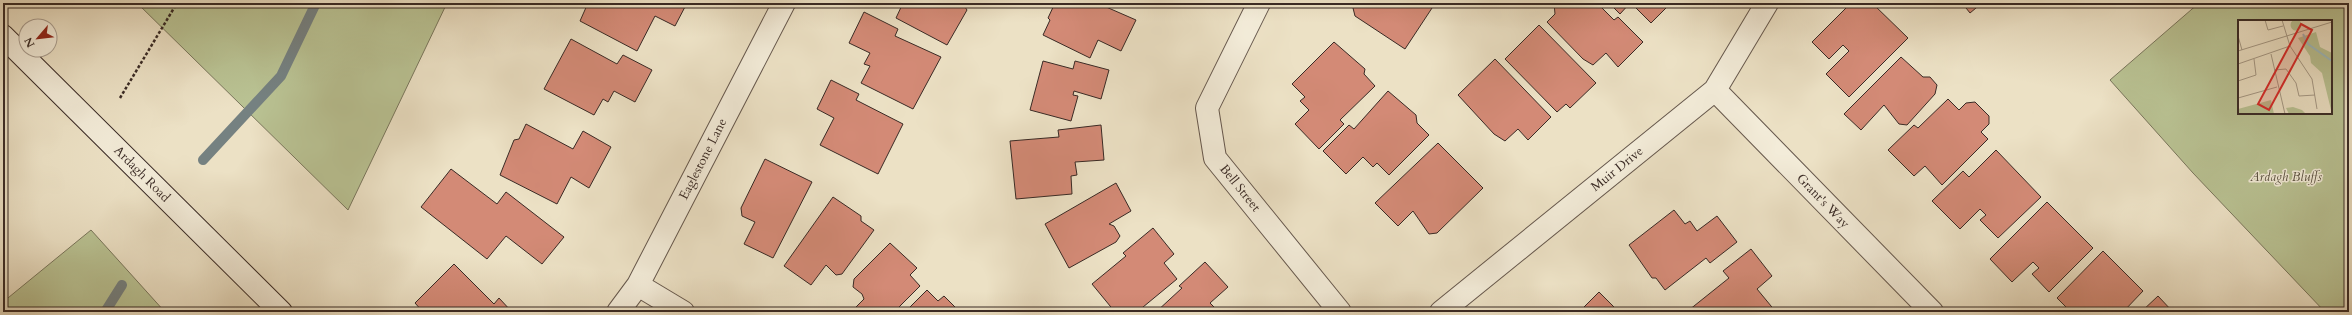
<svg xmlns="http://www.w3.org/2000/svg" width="2352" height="315" viewBox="0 0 2352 315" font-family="Cardo,serif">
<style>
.green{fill:#b9c293;stroke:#79765c;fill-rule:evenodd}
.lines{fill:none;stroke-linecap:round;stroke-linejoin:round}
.stream{stroke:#758181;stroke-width:10}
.building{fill:#d38a76;stroke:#392a25}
.street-casing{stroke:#66584d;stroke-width:24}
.secondary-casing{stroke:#392a25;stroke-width:24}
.path{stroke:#392a25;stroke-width:2.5;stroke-dasharray:3 2;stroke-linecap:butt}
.street{stroke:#f3ecd9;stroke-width:22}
.secondary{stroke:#f3ecd9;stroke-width:22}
.labels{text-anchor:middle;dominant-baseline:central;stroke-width:3;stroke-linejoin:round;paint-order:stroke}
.street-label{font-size:13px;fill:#392a25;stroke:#f3ecd9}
.park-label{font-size:13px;font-style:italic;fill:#595040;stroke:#f3ecd9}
.inset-river{fill:none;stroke:#9dbbbf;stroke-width:2}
.inset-road{fill:none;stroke:#a49885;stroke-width:1}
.view{fill:#d62828;fill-opacity:0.15;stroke:#d62828;stroke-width:2}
.inset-edge{fill:none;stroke:#392a25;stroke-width:2}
</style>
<rect width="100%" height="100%" fill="#ece1c5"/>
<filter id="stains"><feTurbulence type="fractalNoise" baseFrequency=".005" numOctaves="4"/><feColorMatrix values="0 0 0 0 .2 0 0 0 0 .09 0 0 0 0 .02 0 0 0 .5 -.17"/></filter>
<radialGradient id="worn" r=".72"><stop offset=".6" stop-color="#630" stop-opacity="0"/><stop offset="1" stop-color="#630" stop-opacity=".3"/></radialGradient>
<path class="green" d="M137 3H447L348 210Z
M2199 3H2349V312H2325L2193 173 2110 80ZM2239 21H2331V113H2239Z
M91 230 165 312H3V302Z"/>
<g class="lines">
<path class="stream" d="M203 160 281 76 316 3
M105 312 122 285"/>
</g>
<path class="building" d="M588 3H687L675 26 655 16 637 51 580 21Z
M903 3H967L965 7 967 10 947 45 896 18Z
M1055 3H1097L1136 20 1121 51 1098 40 1090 58 1043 35 1050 20 1048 18Z
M1356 3H1431L1434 5 1405 49 1355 16 1353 8Z
M1554 3H1597L1614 20 1618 17 1643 42 1618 67 1606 53 1593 65 1583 59 1547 22 1555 14Z
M1609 3H1630L1620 14Z
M1631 3H1671L1651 23Z
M1851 3H1872L1908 38 1849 97 1826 74 1849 51 1843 45 1829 59 1812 42Z
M1962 3H1982L1970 13Z
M864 12 898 29 895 36 941 57 913 109 861 83 870 66 864 64 870 53 849 43Z
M1539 25 1596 83 1570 108 1566 104 1557 112 1505 59Z
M571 39 617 64 623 55 652 70 635 102 614 91 608 102 603 99 594 115 544 89Z
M1334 42 1365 69 1364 74 1375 86 1340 120 1344 124 1319 149 1295 124 1309 110 1300 101 1305 97 1292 84Z
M1901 57 1923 77H1930L1937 85 1935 94 1907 125 1899 124 1884 105 1861 130 1844 114Z
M1495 59 1551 117 1528 140 1518 129 1505 141 1494 134 1458 95Z
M1043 61 1073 69 1075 61 1109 70 1101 99 1074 91 1073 95 1078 96 1071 121 1030 110Z
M831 80 859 94 856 100 903 124 878 174 820 145 834 118 817 109Z
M1388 91 1416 115 1417 123 1429 135 1389 175 1377 163 1373 167 1363 157 1346 174 1323 151 1349 125 1354 129Z
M1948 99 1959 110 1966 103 1975 102 1989 116V124L1981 132 1988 139 1942 185 1925 166 1914 176 1888 150 1914 125 1918 128Z
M526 124 573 149 583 131 611 147 589 188 571 177 557 204 500 175 514 140 519 139Z
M1101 125 1104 160 1075 162 1077 175 1071 176 1072 194 1016 199 1010 141 1059 137 1058 130Z
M1438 143 1483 188 1437 233 1429 234 1413 211 1398 226 1375 203Z
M1996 150 2041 197 1998 238 1980 220 1986 215 1980 209 1960 229 1932 201 1963 171 1969 177Z
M765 159 812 182 773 258 744 244 755 222 742 216 741 208Z
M451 169 497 204 506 192 564 237 542 264 506 236 487 259 421 207Z
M1116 183 1131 211 1109 224 1114 226 1120 236 1116 242 1069 268 1045 224Z
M833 197 861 216V221L874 230 842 274 836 275 826 265 811 285 784 266Z
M2047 202 2093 248 2049 292 2032 274 2039 268 2033 262 2012 282 1990 259Z
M1674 210 1685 224 1690 221 1697 231 1717 216 1737 242 1710 263 1706 258 1665 290 1656 278H1652L1629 245Z
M1153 228 1174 254 1164 263 1177 279 1137 312H1115L1092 284 1126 256 1123 253Z
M890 243 917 268 910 275 920 286 894 312H851L864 299 862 294 853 287 854 279Z
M1751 249 1772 276 1757 289 1776 312H1690L1689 310 1729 278 1723 271Z
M2103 251 2143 291 2123 312H2071L2057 298Z
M1205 262 1228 287 1210 303 1219 312H1156L1182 288 1179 286Z
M454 264 494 304 499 298 512 312H423L415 303Z
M927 290 938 301 944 296 960 312H905Z
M1599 292 1619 312H1579Z
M2158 296 2173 312H2141Z"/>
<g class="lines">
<g class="street-casing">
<path id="street" d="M1259 3 1207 108 1215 158 1340 312
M1715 90 1932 312
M638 285 683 312
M618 312 638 285 784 3
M1441 312 1715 90 1767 3"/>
</g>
<g class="secondary-casing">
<path id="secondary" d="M3 36 281 312"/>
</g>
<path class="path" d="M120 98 177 3"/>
<use href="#street" class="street"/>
<use href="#secondary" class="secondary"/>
</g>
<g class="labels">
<g class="street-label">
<text transform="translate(703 159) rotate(-63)">Eaglestone Lane</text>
<text transform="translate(1617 169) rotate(-39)">Muir Drive</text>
<text transform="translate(142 174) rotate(45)">Ardagh Road</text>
<text transform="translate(1240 188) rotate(51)">Bell Street</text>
<text transform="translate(1823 201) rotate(46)">Grant's Way</text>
</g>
<g class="park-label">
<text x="2286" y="177">Ardagh Bluffs</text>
</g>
</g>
<g transform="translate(2238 20)">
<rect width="94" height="94" fill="#ece1c5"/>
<path d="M52.5 5a5.5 5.5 0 1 1 11 0a5.5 5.5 0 1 1-11 0ZM78 12 82 27 94 33V94L84 53 73 43 72 36 60 18ZM33 80 36 94H0V89ZM55 87 64 90 68 94H51L48 88Z" fill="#b9c293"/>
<path class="inset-river" d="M65 14 70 24 94 41"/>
<path class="inset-road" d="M27 0 30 10 45 6M44 0 52 26 74 59 79 89M0 16 4 30M0 31 94 2M33 34 47 94M0 44 52 26M36 50 48 49 58 63 61 76 77 75M0 61 18 55 16 39M0 78 39 67"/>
<path class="view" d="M63 4 74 10 31 90 20 84Z"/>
<rect width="94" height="94" class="inset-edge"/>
</g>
<rect width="2352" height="315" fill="none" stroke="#ece1c5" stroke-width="16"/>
<rect x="4" y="4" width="2344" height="307" fill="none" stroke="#392a25" stroke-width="2"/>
<rect x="8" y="8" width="2336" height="299" fill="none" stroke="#392a25"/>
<g transform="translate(38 38) rotate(242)"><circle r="19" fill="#f3ecd9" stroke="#a99e91"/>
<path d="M0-3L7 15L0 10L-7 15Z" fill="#8f2418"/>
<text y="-6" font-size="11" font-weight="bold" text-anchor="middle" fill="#392a25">N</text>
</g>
<rect width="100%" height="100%" filter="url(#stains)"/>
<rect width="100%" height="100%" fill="url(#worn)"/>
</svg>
